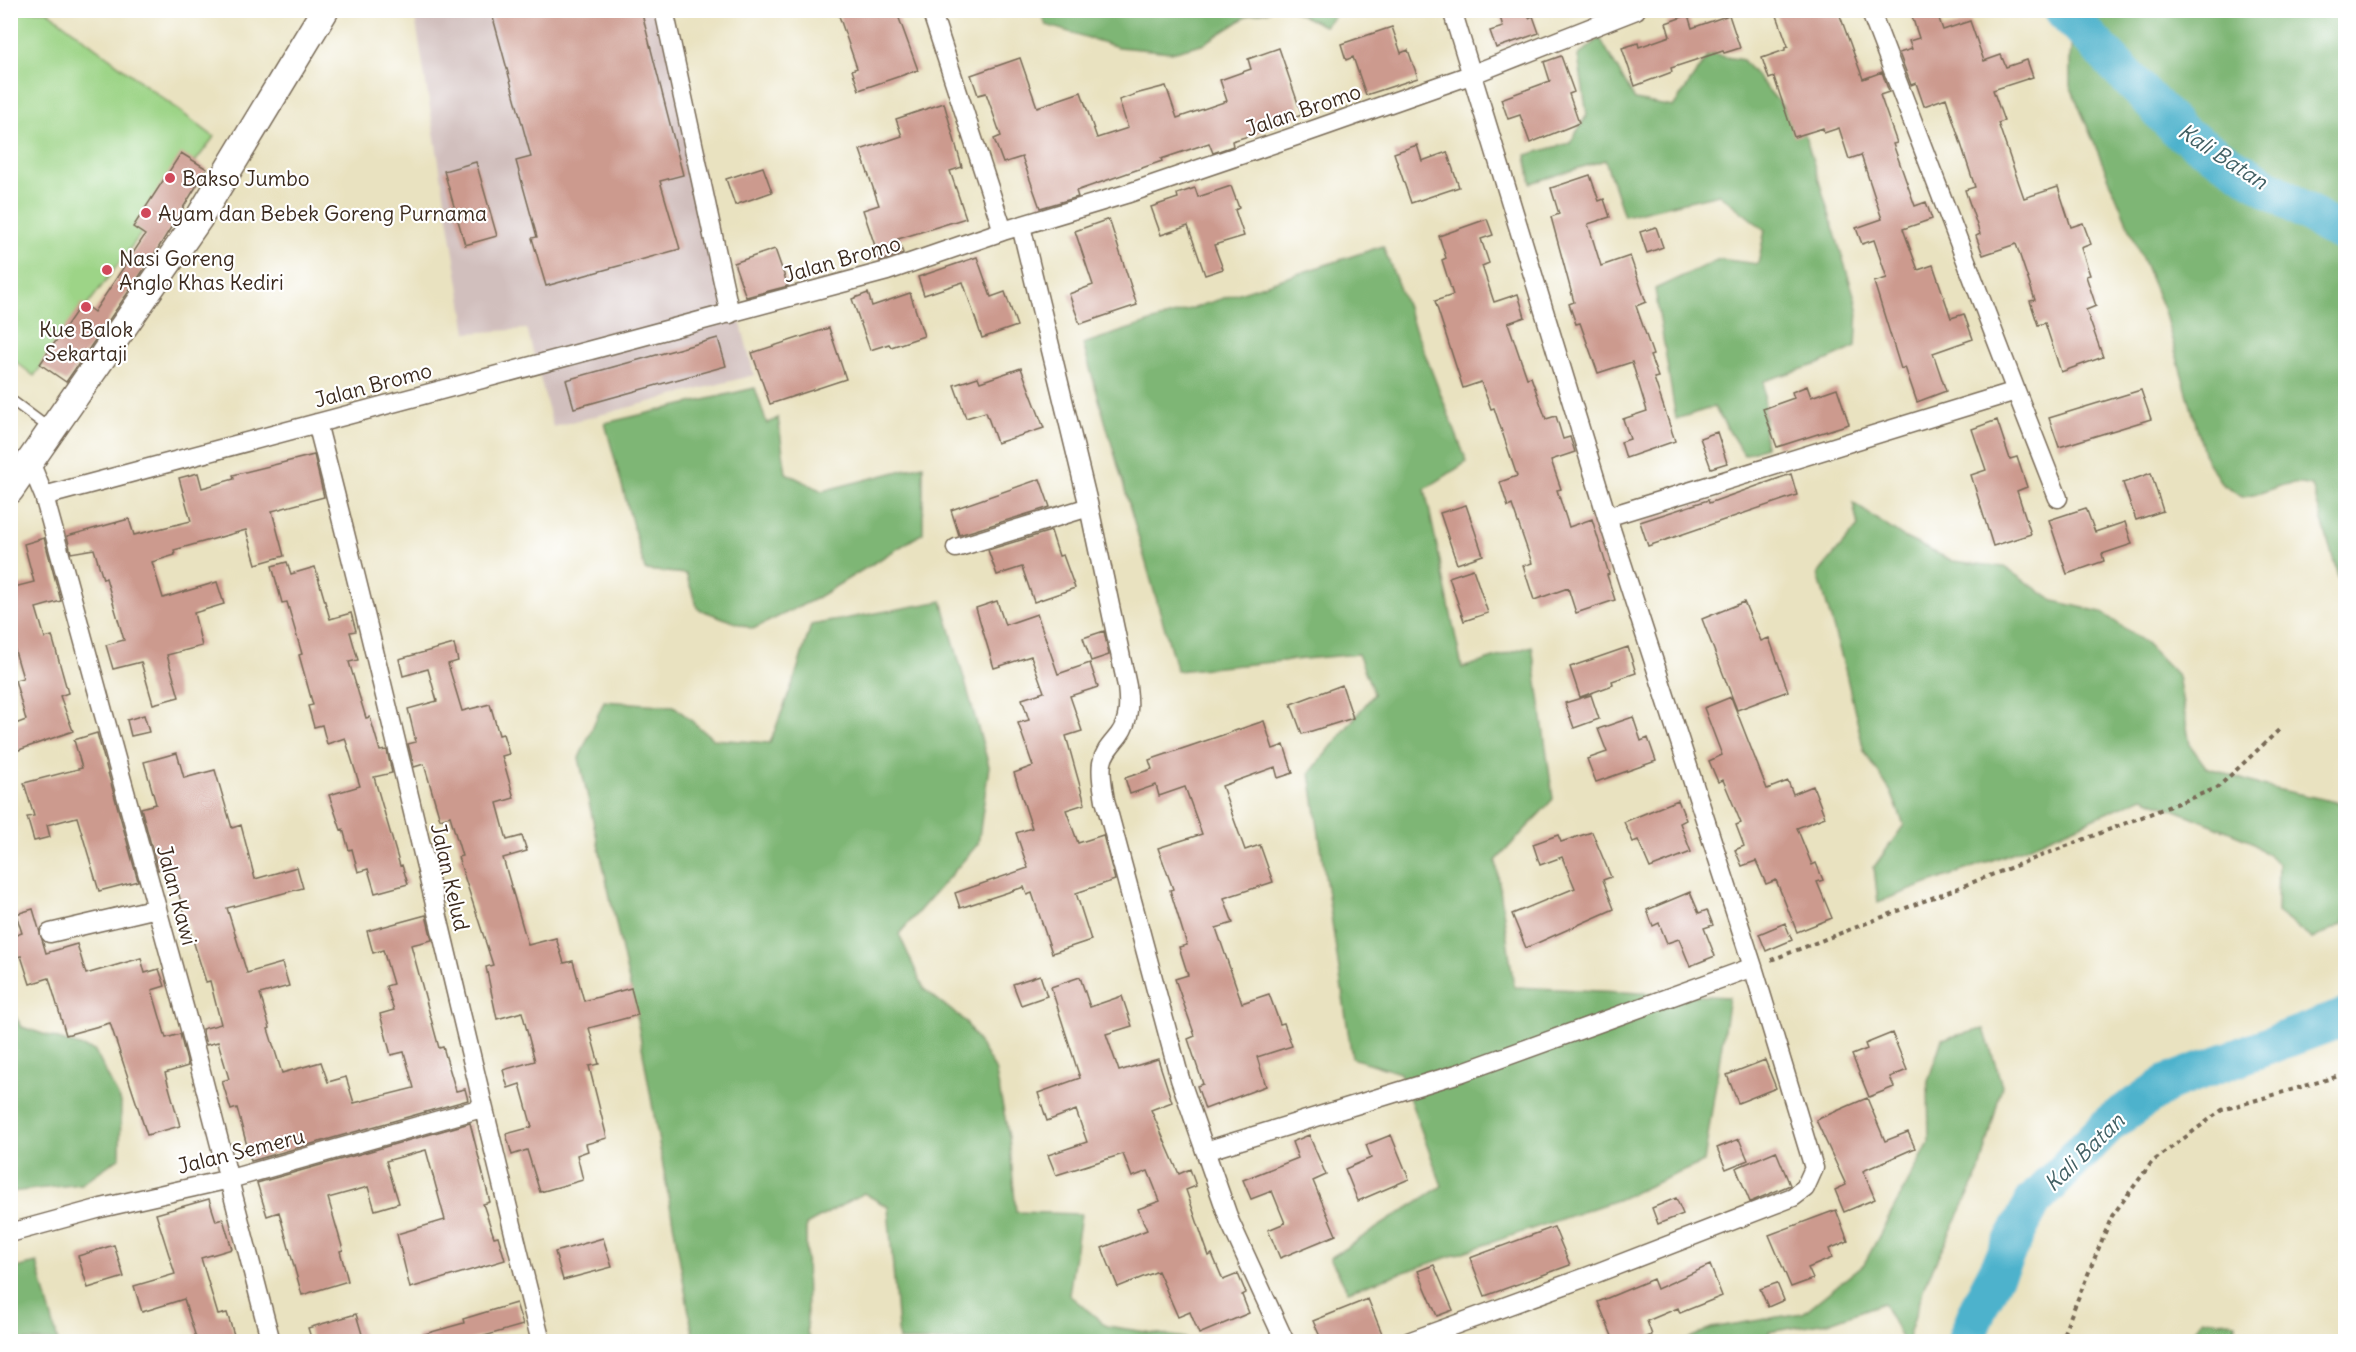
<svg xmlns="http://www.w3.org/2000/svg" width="2356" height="1352" viewBox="0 0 2356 1352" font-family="Delius,sans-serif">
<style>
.industrial{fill:#d1bfbd}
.green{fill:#9dd487;stroke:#6c7f52;stroke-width:1.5}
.forest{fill:#7eb674;stroke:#5c7049;stroke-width:1.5}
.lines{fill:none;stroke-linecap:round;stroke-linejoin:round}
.river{stroke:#4db2cc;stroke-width:38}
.building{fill:#cc9a8e}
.service-casing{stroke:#786a57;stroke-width:12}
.minor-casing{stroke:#786a57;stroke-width:21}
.secondary-casing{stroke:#786a57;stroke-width:30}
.path{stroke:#786a57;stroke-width:4;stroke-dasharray:4.5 4.5;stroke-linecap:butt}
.service{stroke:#fff;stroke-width:9}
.minor{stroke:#fff;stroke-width:18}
.secondary{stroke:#fff;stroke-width:27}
.poi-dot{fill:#d1495b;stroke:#fff;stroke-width:2}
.labels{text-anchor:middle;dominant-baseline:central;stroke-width:4.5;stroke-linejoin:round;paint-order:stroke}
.street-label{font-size:21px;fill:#3b2a1e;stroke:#fff}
.poi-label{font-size:21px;fill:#3b2a1e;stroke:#fff;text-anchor:start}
.water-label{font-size:22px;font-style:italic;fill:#426064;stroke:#fff}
</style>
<rect width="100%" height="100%" fill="#fff"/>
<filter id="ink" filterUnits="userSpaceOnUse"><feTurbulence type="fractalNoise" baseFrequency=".0167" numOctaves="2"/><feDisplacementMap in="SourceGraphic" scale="12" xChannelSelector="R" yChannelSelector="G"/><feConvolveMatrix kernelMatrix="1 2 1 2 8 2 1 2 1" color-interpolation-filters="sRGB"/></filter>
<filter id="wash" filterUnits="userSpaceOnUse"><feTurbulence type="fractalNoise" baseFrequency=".008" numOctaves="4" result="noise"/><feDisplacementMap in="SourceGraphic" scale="24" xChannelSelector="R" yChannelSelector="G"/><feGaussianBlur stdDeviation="1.35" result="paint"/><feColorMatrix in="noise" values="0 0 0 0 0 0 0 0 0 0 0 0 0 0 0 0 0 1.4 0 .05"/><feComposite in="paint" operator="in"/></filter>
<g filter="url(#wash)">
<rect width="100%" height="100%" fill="#e9e2c0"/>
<path class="industrial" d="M414 11H662L754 375 553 427 527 329 467 333Z"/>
<path class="green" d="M19 11H47L214 137 34 376 11 358 10 22Z"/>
<path class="forest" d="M1040 11H1271L1249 15 1205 43 1172 52 1118 47 1046 25Z
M1293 11H1340L1324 26Z
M2063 11H2345V600L2312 486C2278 478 2272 494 2242 497L2222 484 2206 460 2164 311 2070 85V58L2074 21Z
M1600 38 1635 100 1673 107 1709 54 1743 60 1804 132 1858 308 1856 347 1821 363 1764 381 1765 447 1744 455 1714 407 1676 419 1655 289 1719 259 1758 264 1765 230 1719 194 1624 216 1605 160 1531 183 1526 155 1570 143 1587 115 1578 56Z
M1383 246 1467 462 1425 489 1462 668 1532 646 1553 799 1496 861 1514 987 1729 997 1704 1162 1617 1200 1348 1291 1330 1258 1442 1186 1400 1073 1352 1058 1310 773 1374 694 1358 654 1177 671 1083 344Z
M755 388 767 424 778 418 786 473 822 491 923 465V533L815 599 753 629 698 609 686 574 645 570 605 423Z
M1853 503 1903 537 1953 561 2004 567 2054 601 2101 612 2146 643 2178 676 2190 745 2206 767 2262 786 2341 803 2346 812 2345 923 2312 939 2277 912 2278 863 2247 839 2143 797 2028 847 1878 902 1874 867 1904 825 1891 792 1864 751 1845 669 1818 574 1858 526Z
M942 601 989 766 978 844 899 934 924 989 966 1022 995 1069 1009 1137 1016 1212 1081 1214 1069 1295 1107 1326 1185 1338 1188 1341H899L888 1207 864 1193 806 1225 807 1331 810 1341H694L636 1013 579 758 604 701 674 706 713 739 770 743 795 677 811 625Z
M11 1010 22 1027 95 1051 121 1102 120 1157 81 1184 11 1192Z
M1984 1029 2002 1085 1980 1171 1925 1284 1907 1341H1903L1883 1303 1833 1321 1769 1332 1767 1341H1684L1711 1328 1803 1313 1864 1264 1929 1143 1928 1081 1942 1039Z
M37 1263 58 1341H11V1269Z
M2202 1319 2236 1322 2235 1341H2187Z"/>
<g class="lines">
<path class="river" d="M2063 10 2179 131 2328 226 2346 234
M1965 1342 1980 1304 2033 1202 2111 1122 2168 1083 2346 1017"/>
</g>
<g id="blocks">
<path class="building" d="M506 10H641L683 175 660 181 680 249 546 286 532 238 537 237 516 161 531 157 492 14Z
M837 10H896L918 70 859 90 852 70 857 68Z
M1498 10H1527L1529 18 1533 16 1539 33 1496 48 1490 31 1503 27Z
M1775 10H1838L1863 79 1882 72 1889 92 1880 95 1897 143 1893 144 1915 206 1926 202 1932 219 1903 229 1918 270 1933 265 1951 318 1964 314 1973 339 1933 353 1946 391 1917 402 1905 367 1901 369 1874 282 1887 278 1874 240 1862 244 1856 228 1882 219 1861 155 1849 159 1839 128 1824 133 1823 128 1794 137 1774 77 1769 79 1762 58 1785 50V47L1788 46Z
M1910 10H1936L1943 30 1970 21 1984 61 2001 55 2006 67 2027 60 2033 77 1993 90 2004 121 1998 123 2024 198 2058 187 2071 227 2083 223 2091 244 2081 248 2090 275 2086 276 2096 306 2086 310 2103 357 2061 372 2045 323 2038 325 2030 301 2035 300 2016 244 1983 255 1976 236 1980 234 1965 190 1975 187 1946 98 1924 106 1916 83 1911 85 1899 53 1912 49 1909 41 1919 38Z
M1688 15 1692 28 1729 15 1740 48 1724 53 1723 51 1671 68 1672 72 1635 86 1622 48 1638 43 1639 47 1670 36 1666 23Z
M1392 27 1401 53 1408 50 1418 78 1366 95 1353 57 1346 60 1341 44Z
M1279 48 1302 115 1260 129 1261 132 1232 141 1233 146 1213 153 1209 143 1161 159 1162 161 1076 191 1078 197 1040 208 1022 157 1003 163 994 139 1001 136 986 93 978 95 971 75 1020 58 1037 107 1081 92 1097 138 1128 128 1119 100 1139 93 1166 86 1177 118 1227 101 1220 80 1251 69 1248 59Z
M1561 56 1574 92 1569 94 1579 123 1530 143 1520 115 1508 119 1501 99 1550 81 1544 62Z
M944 103 962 167 950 171 966 218 898 239 903 253 880 261 863 210 879 205 860 150 902 136 896 119Z
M1417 145 1422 161 1447 152 1459 187 1411 203 1394 153Z
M181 153 207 169 154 255 66 382 40 364 82 303 94 312 145 235 133 227Z
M476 162 497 236 465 245 444 171Z
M763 167 772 192 735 205 726 179Z
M1590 175 1599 201 1604 199 1610 217 1588 224 1601 266 1630 256 1646 302 1636 306 1653 355 1650 356 1658 377 1654 378 1675 441 1626 458 1621 442 1630 439 1623 419 1647 411 1632 362 1598 373 1580 323 1576 324 1569 304 1574 302 1551 217 1559 214 1551 188Z
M1231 186 1239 208 1235 210 1244 236 1214 245 1223 269 1205 275 1188 226 1161 235 1151 207 1178 198 1177 194 1195 188 1198 197Z
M1109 219 1137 305 1080 324 1069 294 1093 285 1075 231Z
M1487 219 1493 235 1481 239 1489 263 1482 266 1494 302 1518 294 1525 317 1508 323 1527 378 1531 377 1546 419 1556 416 1563 439 1570 437 1575 452 1551 460 1561 489 1557 490 1569 527 1592 519 1609 574 1607 575 1615 600 1576 613 1568 588 1534 600 1523 566 1532 563 1512 505 1508 507 1500 482 1517 476 1494 408 1491 409 1481 382 1463 388 1435 301 1453 295 1442 260 1446 258 1439 236Z
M1656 227 1663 247 1647 253 1640 232Z
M775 249 788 286 746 297 734 263Z
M977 257 991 297 1005 292 1017 326 982 338 963 282 924 295 918 277Z
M868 293 872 306 910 293 924 336 891 347 889 344 870 350 852 299Z
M829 328 846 379 770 404 752 353Z
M718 338 726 366 574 408 566 380Z
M1021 368 1044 428 997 443 986 412 966 418 954 385 978 377 980 382Z
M1807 386 1811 397 1837 388 1849 424 1777 447 1763 409 1794 398 1792 392Z
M2141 390 2151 419 2059 447 2049 418Z
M1997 420 2010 459 2017 457 2027 487 2017 491 2031 534 1993 546 1971 475 1986 470 1972 429Z
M1717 432 1727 463 1711 468 1700 438Z
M314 455 324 497 272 511 284 556 256 564 246 530 174 550 175 555 152 562 163 598 217 582 224 604 194 613 202 646 167 655 179 697 153 704 141 662 113 669 106 645 124 640 106 578 103 579 94 549 71 553 67 536 129 519 134 535 191 521 179 478 198 473 202 488 234 479 233 475Z
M2151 473 2163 511 2136 520 2123 483Z
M1791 474 1797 495 1648 546 1640 522 1708 500 1709 503Z
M1040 479 1050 507 959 535 951 510Z
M1466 505 1483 555 1457 564 1440 513Z
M2086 508 2095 532 2125 522 2132 544 2102 554 2104 561 2067 574 2049 520Z
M1051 531 1059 556 1063 555 1075 588 1034 602 1022 567 997 575 988 550Z
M44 538 61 601 36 608 45 638 52 636 68 693 60 696 73 731 16 751 10 735V726L26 720 15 680 23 678 10 634V588L34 582 24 544Z
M287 562 291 574 315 567 330 619 351 613 356 631 350 632 358 660 349 662 366 718 370 717 380 751 387 750 392 773 374 777 400 866 402 865 408 884 375 893 368 869 358 872 352 849 349 850 343 829 341 830 329 795 360 786 345 738 327 744 322 725 314 727 308 706 313 705 299 655 302 654 287 602 282 603 272 566Z
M1473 569 1488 613 1464 621 1449 577Z
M997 601 1005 625 1037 614 1058 674 1090 663 1098 687 1070 696 1082 731 1066 736 1085 804 1066 810 1078 843 1103 835 1115 880 1076 893 1091 940 1052 953 1032 893 1027 895 1024 887 960 908 955 893 1028 868 1016 833 1032 828 1014 773 1033 766 1018 723 1029 720 1022 699 1044 692 1031 656 994 668 976 608Z
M1744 602 1761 641 1769 638 1788 691 1737 710 1702 619Z
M1104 631 1109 655 1091 661 1083 638Z
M454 644 458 661 448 664 462 711 490 704 499 735 503 734 509 754 502 756 514 798 497 803 507 840 522 836 527 851 503 858 528 945 556 938 564 963 573 961 584 1001 631 988 638 1015 589 1028 599 1064 589 1066 607 1138 586 1144 588 1151 577 1155 583 1180 540 1192 527 1150 512 1155 506 1134 532 1127 520 1084 508 1088 503 1070 535 1061 522 1012 497 1019 486 967 493 965 458 857 462 856 450 816 440 819 424 764 414 767 408 744 416 742 408 709 437 701 428 669 403 676 399 659Z
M1628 647 1636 673 1612 681 1613 685 1580 697 1570 667Z
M1342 685 1353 718 1302 734 1291 704Z
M1591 695 1599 719 1574 728 1565 703Z
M1731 697 1767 789 1788 781 1793 794 1813 786 1825 817 1797 828 1812 865 1816 863 1823 880 1817 882 1832 918 1797 932 1776 880 1766 884 1756 861 1742 866 1735 850 1744 846 1736 825 1741 823 1723 780 1718 782 1709 761 1722 755 1704 708Z
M144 715 149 732 131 736 127 720Z
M1633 717 1641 741 1648 738 1656 761 1596 782 1587 759 1607 752 1598 729Z
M1264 721 1273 749 1284 745 1293 773 1278 778 1275 767 1222 786 1245 850 1260 845 1273 882 1224 898 1233 923 1216 928 1242 1003 1269 994 1280 1024 1284 1023 1292 1046 1257 1057 1266 1086 1205 1109 1197 1086 1203 1084 1188 1039 1195 1036 1175 979 1188 975 1179 947 1187 945 1170 890 1173 889 1158 848 1202 834 1185 787 1159 796 1156 785 1130 794 1125 778 1152 769 1149 760Z
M97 733 138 881 99 891 77 817 47 825 50 837 34 841 27 817 34 816 24 783 82 768 74 740Z
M177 753 184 778 215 770 232 828 241 825 255 879 297 867 303 888 227 908 247 973 282 963 289 986 260 994 270 1028 268 1029 282 1073 321 1062 328 1082 346 1077 354 1103 414 1088 404 1052 391 1055 380 1014 394 1010 386 986 393 984 383 950 373 953 367 931 426 915 432 940 411 945 439 1048 443 1047 456 1091 465 1089 468 1100 251 1161 237 1108 231 1110 222 1081 229 1079 218 1042 206 1045 202 1029 221 1024 210 981 206 982 170 866 158 870 141 808 156 804 144 762Z
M1678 800 1686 820 1680 823 1691 852 1650 868 1638 840 1633 842 1624 822Z
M1592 832 1611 877 1603 880 1614 909 1526 948 1512 914 1575 888 1562 857 1540 865 1533 844 1558 835 1561 842Z
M1690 892 1699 913 1707 910 1713 925 1704 928 1715 956 1690 966 1679 939 1667 943 1659 923 1653 926 1647 910Z
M33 909 46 953 77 944 86 974 141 958 145 973 159 969 165 986 152 990 166 1038 180 1034 188 1066 165 1073 180 1126 147 1135 110 1023 66 1035 49 978 30 984 21 956 10 959V937L22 933 16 914Z
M1785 923 1792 940 1766 951 1759 934Z
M1040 975 1047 996 1021 1005 1013 984Z
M1080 977 1090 1007 1122 996 1132 1026 1106 1034 1119 1071 1158 1059 1172 1102 1151 1110 1179 1174 1190 1169 1196 1186 1186 1190 1209 1256 1212 1254 1223 1280 1238 1274 1246 1293 1242 1295 1249 1313 1199 1334 1190 1312 1178 1317 1158 1271 1118 1287 1102 1248 1147 1230 1138 1209 1160 1201 1148 1171 1132 1177 1123 1154 1056 1175 1048 1155 1087 1142 1076 1110 1047 1121 1038 1093 1080 1078 1051 987Z
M1892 1033 1907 1070 1890 1077 1894 1087 1869 1097 1852 1055 1867 1049 1865 1044Z
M1765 1060 1776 1088 1738 1103 1727 1075Z
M1867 1098 1885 1141 1908 1132 1915 1148 1863 1171 1875 1199 1844 1212 1835 1190 1846 1185 1816 1120Z
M470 1123 490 1202 483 1204 494 1237 498 1236 505 1260 410 1288 397 1234 445 1220 426 1150 386 1161 399 1203 375 1210 368 1187 328 1198 343 1250 340 1251 348 1281 302 1295 279 1212 267 1216 257 1183Z
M1309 1135 1326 1175 1313 1181 1336 1235 1280 1258 1268 1230 1285 1223 1272 1191 1251 1199 1243 1180 1298 1158 1292 1142Z
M1391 1135 1409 1179 1358 1201 1345 1169 1371 1158 1366 1145Z
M1739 1139 1748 1160 1726 1169 1717 1148Z
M1776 1151 1790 1185 1750 1202 1736 1168Z
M1676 1198 1683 1214 1658 1224 1652 1208Z
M209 1199 216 1221 223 1219 232 1249 201 1258 218 1315 227 1313 236 1341H197L184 1299 142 1312 134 1286 175 1274 156 1214Z
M1836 1210 1848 1241 1829 1249 1832 1258 1808 1268 1813 1279 1791 1287 1769 1235Z
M1554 1227 1570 1265 1485 1296 1470 1258Z
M603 1238 612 1267 563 1280 555 1252Z
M114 1245 124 1277 88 1288 78 1256Z
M1434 1265 1453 1310 1437 1316 1418 1271Z
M1710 1265 1722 1296 1680 1313 1678 1308 1647 1321 1652 1335 1636 1341H1614L1598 1302 1653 1279 1657 1289Z
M1777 1283 1784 1300 1768 1307 1760 1289Z
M1368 1299 1383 1336 1370 1341H1322L1313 1321Z
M516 1303 523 1325 467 1341H417V1336L464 1323 463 1319Z
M356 1314 364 1341H312L308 1328Z"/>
</g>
</g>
<g filter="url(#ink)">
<use href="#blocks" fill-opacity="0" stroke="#786a57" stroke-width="1.5"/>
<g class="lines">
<g class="service-casing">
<path id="service" d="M10 399 49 428"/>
</g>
<g class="minor-casing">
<path id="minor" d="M664 10 730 314
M931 10 1003 231
M1870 10 2016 391
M1021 226 1089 507 1127 686C1129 703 1130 720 1119 735 1112 744 1104 751 1102 763 1100 774 1103 788 1105 800L1180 1079 1230 1222 1285 1342
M317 423C396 728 464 1036 541 1342
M30 462 44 496 190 1029 271 1342
M44 496 887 271 1003 231 1126 194 1299 135 1473 74 1636 10
M1607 517 2016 391 2058 498
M956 548 1089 507
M50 933 157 908
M1205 1151 1460 1073 1753 967
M10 1233 101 1208 230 1179 482 1108
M1408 1342 1589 1276 1793 1197 1805 1188 1814 1168 1753 967 1607 517 1452 10"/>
</g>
<g class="secondary-casing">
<path id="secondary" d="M10 490 199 218 325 10"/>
</g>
<path class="path" d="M1771 960 2217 788 2280 729
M2060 1342 2112 1216 2152 1162 2222 1110 2346 1074"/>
<use href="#service" class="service"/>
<use href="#minor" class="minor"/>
<use href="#secondary" class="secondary"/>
</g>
</g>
<g class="poi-dot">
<circle cx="170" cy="178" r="6"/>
<circle cx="146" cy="213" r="6"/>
<circle cx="107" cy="270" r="6"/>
<circle cx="86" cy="307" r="6"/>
</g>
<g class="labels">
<g class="street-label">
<text transform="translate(1303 110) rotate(-19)">Jalan Bromo</text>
<text transform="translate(842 259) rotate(-16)">Jalan Bromo</text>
<text transform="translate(373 385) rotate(-15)">Jalan Bromo</text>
<text transform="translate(450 877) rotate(77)">Jalan Kelud</text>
<text transform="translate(177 895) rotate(75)">Jalan Kawi</text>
<text transform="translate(241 1151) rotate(-14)">Jalan Semeru</text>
</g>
<g class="poi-label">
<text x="182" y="178">Bakso Jumbo</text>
<text x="158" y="213">Ayam dan Bebek Goreng Purnama</text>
<text x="119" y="258">Nasi Goreng<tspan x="119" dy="24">Anglo Khas Kediri</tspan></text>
<text x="86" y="329" text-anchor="middle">Kue Balok<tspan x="86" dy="24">Sekartaji</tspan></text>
</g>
<g class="water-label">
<text transform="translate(2223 156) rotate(33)">Kali Batan</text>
<text transform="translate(2084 1152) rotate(-44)">Kali Batan</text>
</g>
</g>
<rect width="2356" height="1352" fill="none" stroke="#fff" stroke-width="36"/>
</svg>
